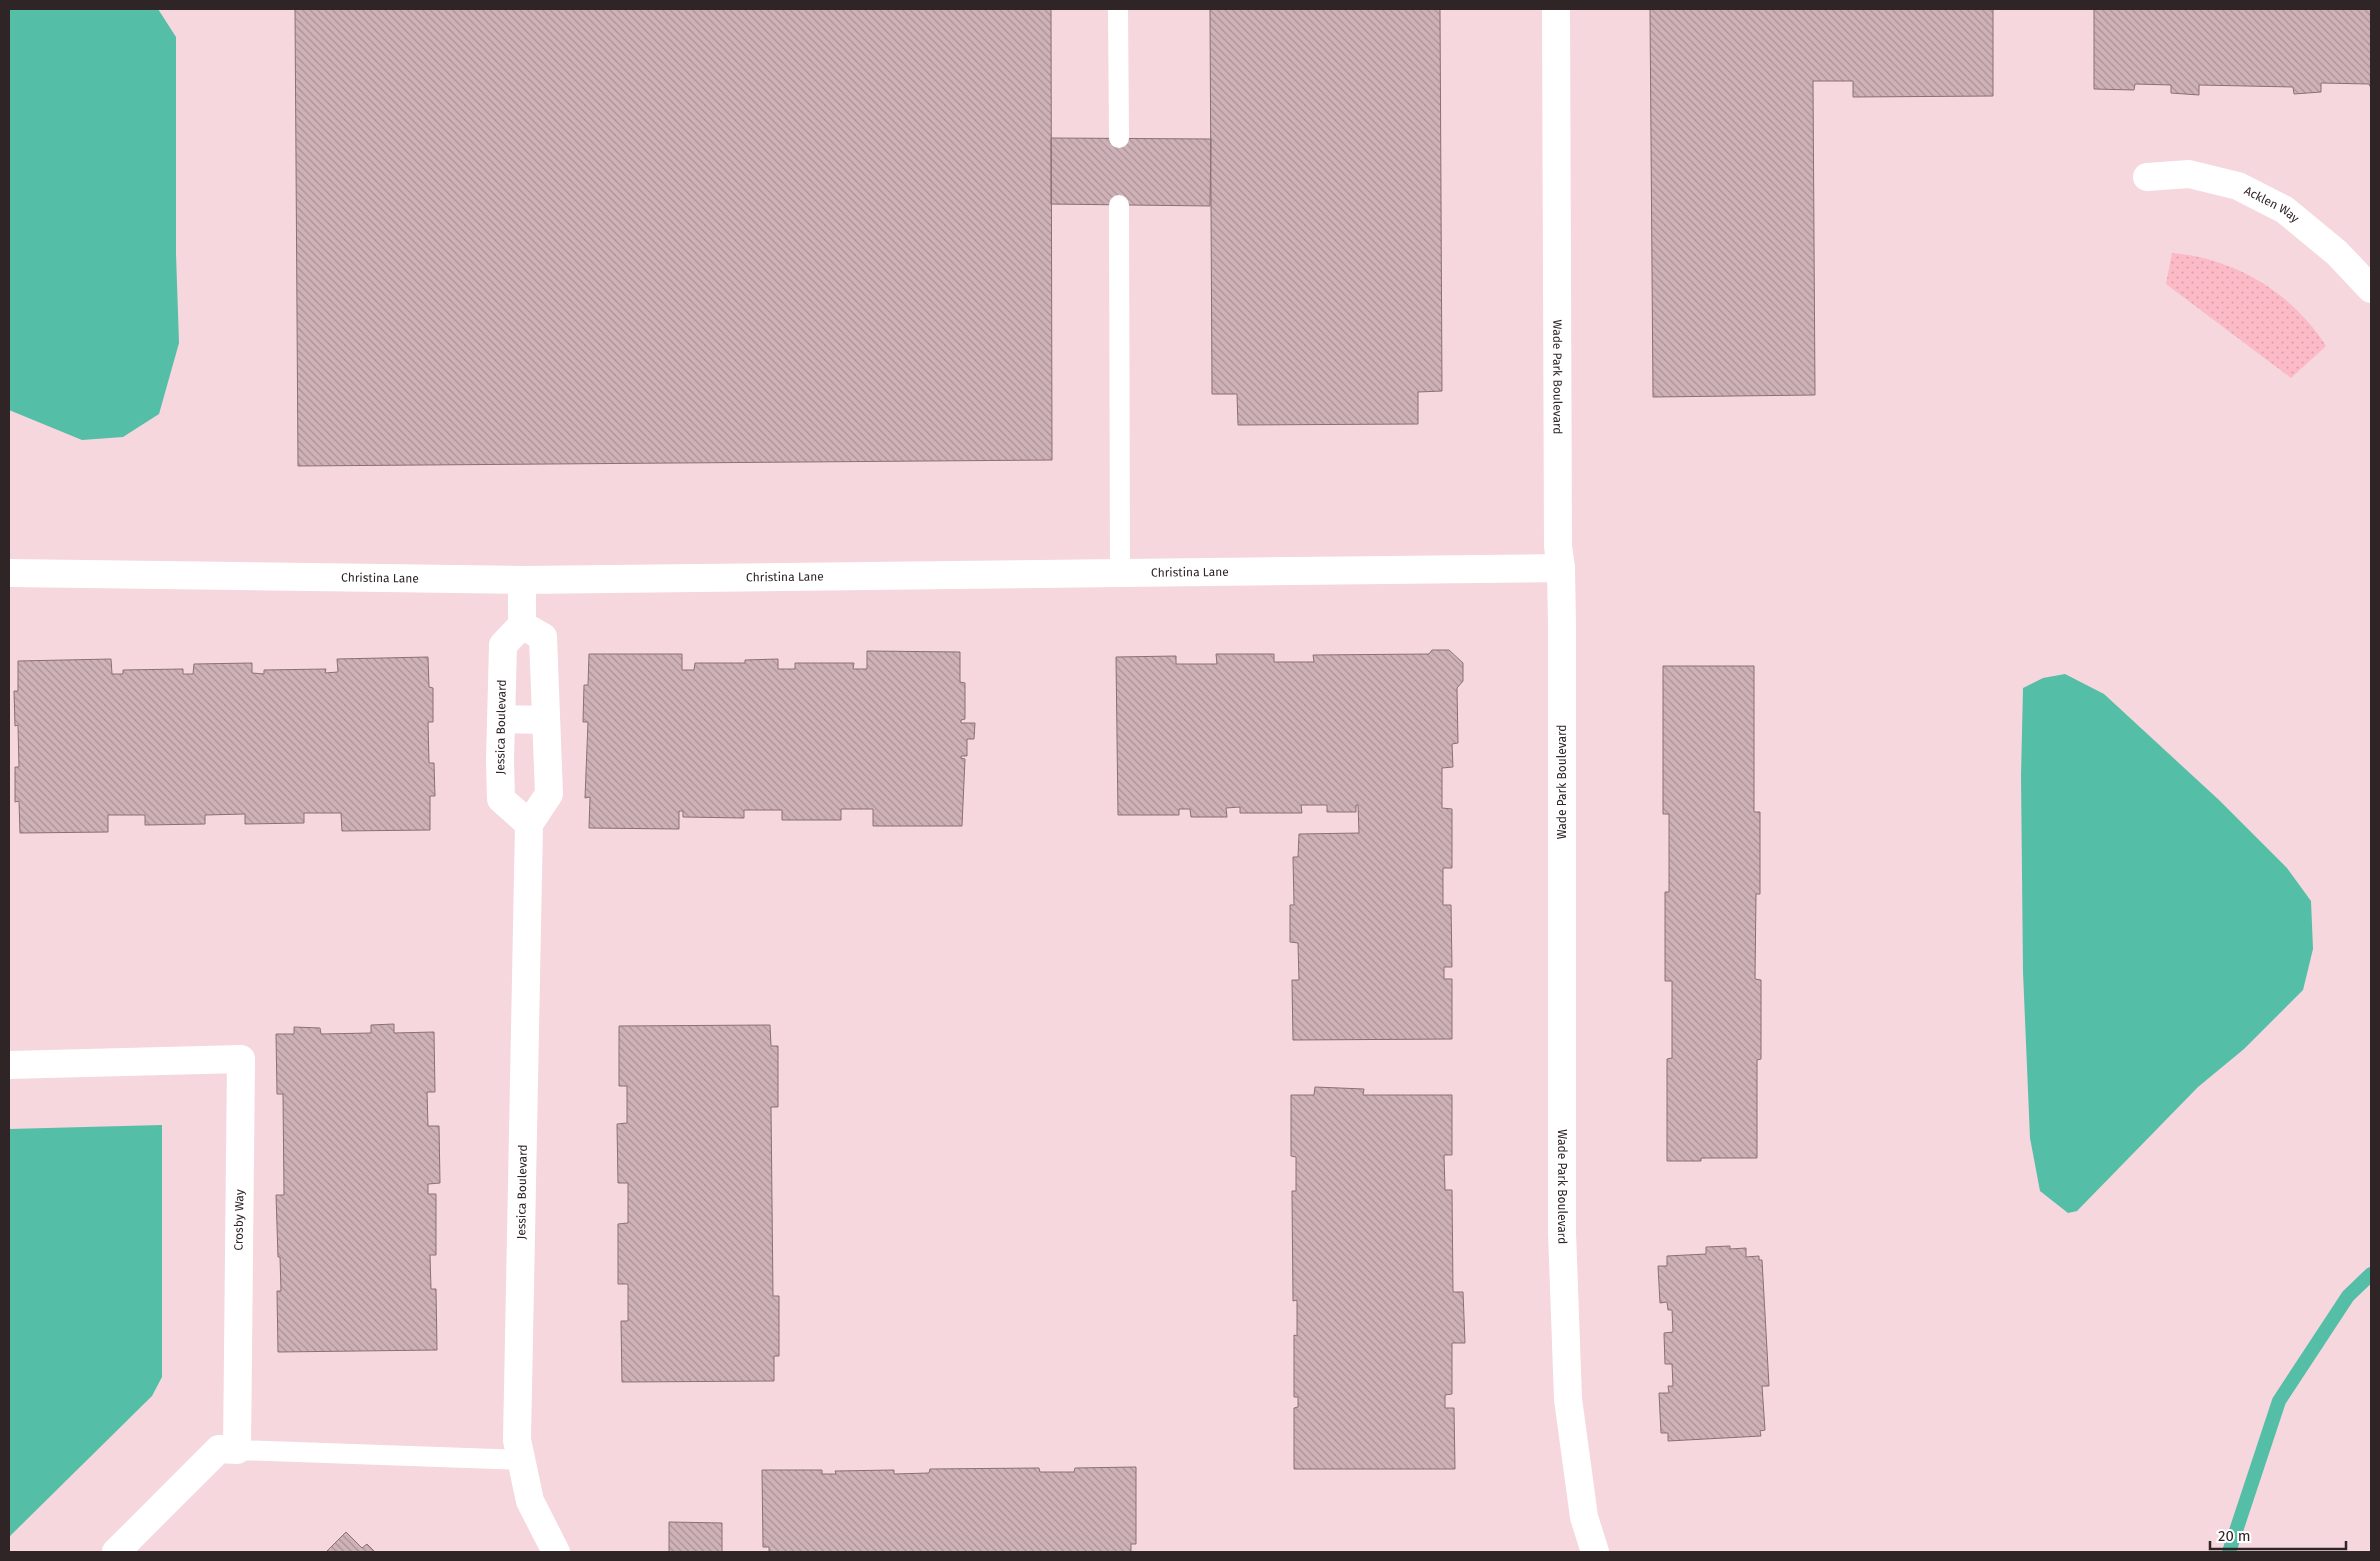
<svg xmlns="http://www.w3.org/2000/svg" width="2380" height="1561" viewBox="0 0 2380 1561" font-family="'Fira Sans',sans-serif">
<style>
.grass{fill:url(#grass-dots)}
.water{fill:#55bea7}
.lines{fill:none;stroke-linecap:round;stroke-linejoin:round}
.stream{stroke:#55bea7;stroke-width:14}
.building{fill:url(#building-back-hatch);stroke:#8a7075}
.service{stroke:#fff;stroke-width:20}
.minor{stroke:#fff;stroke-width:28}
.tertiary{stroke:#fff;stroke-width:28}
.labels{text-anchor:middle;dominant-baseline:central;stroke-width:4;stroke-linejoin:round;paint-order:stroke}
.street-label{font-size:12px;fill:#2f2426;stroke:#fff}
</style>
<defs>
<pattern id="grass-dots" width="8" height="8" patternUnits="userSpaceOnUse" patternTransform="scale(1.25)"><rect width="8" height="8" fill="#fcbac7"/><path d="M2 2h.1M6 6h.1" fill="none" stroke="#d8a0ab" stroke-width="1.8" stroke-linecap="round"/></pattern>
<pattern id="building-back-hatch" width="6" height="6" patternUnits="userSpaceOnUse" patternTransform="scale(1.25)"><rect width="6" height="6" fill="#cfb2b7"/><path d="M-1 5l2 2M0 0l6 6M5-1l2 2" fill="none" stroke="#a89195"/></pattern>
</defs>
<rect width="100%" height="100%" fill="#f5d7dd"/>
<path class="grass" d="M2172 253C2235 258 2292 293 2326 346L2291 378 2166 284Z"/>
<path class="water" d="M9 9H158L176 37V254L179 343 159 414 123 437 82 440 9 410Z
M2065 674 2104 694 2219 800 2287 868 2311 901 2313 949 2303 990 2244 1049 2198 1087 2077 1211 2068 1213 2040 1191 2030 1138 2023 972 2021 776 2023 688 2043 678Z
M162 1125V1377L152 1396 9 1537V1129Z"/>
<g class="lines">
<path class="stream" d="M2229 1552 2279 1401 2348 1296 2371 1274"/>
</g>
<path class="building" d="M295 9H1051L1052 460 298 466Z
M1210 9H1440L1442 391 1418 392V424L1238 425 1237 394H1212Z
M1650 9H1993V96L1853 97V81H1813L1815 395 1653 397Z
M2094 9H2371V88L2369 84 2321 83V92L2294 94 2293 87 2199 85V95L2171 93V85L2135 84 2134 90 2094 89Z
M1051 138 1211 139 1210 206 1051 204Z
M1432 650H1449L1463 663V681L1457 688 1458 743 1452 744 1453 767 1442 768V808L1452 809V868H1443V905H1451L1452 967H1444V979H1452V1039L1293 1040 1292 980H1299L1298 943 1290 942V905H1294L1293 857H1298L1299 834 1359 833 1358 805H1356V812H1327V805H1301L1302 813H1240V807L1226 808 1227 817H1191L1190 809H1179V815H1118L1116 657 1176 656V664H1217L1216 654H1274V662H1314L1313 655 1429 654Z
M867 651 960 652V682L965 683V719L961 720V723H975L974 739H967V756H961V758L965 759 962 826H873V809H841V820H782V810H744V818L683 817V811H679V829L589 828 590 797 585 798 588 722H583L584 685H588L589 654H682V670H694L695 663H745V660L778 659V669H795V663H854L853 669H867Z
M428 657 429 687 433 688V722H428L429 763H434L435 796H430V830L342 831 341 813H304V823L245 824V814L205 815V824L145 825V815H108V832L20 833 19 801 15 802V767H19L18 725 15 726 14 691H18V661L111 659 112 674H123V670L183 669V674H193L194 664 252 663V673L264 674V670L326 669 325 673 338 672 337 659Z
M1663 666H1754V812H1760V894H1756L1755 979 1761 980V1059L1757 1060V1158H1701V1161H1667V1059L1672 1058V981H1665V892H1669V814H1663Z
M394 1024V1033L434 1032 435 1092H427L428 1126H439L440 1183 428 1184V1194H436V1255H430L431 1289H436L437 1350 278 1352 277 1291H281L280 1257H278L276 1195H284L283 1094H277L276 1034H294V1027L320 1028 321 1034 371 1033V1025Z
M770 1025 771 1046H778V1107H771L773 1296H779V1356H774V1381L622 1382 621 1321H628V1284H618V1224L628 1223V1183H618L617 1124 627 1123V1086H619V1026Z
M1315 1087 1364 1089 1363 1095H1452V1155H1444L1445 1190H1452L1453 1292H1463L1465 1343H1452V1394L1445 1395V1408H1454L1455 1469H1294V1408L1298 1407V1397H1294V1335L1297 1336V1300L1293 1301 1292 1191H1296V1157L1291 1156V1095H1314Z
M1730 1246V1249L1746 1248V1257L1759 1256V1260H1762L1769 1386H1762L1765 1430 1760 1431 1761 1436 1668 1441V1433H1661L1659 1393H1669L1668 1386H1673L1672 1364H1665L1664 1333 1673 1332 1672 1310H1668L1667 1302 1660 1303 1658 1266H1667V1256L1706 1254V1247Z
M1136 1467V1544H1131V1552H769V1547H763L762 1470H822V1474H836L835 1471 894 1470V1474L929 1473 930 1469 1039 1468 1040 1472H1074L1075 1468Z
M669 1522 722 1523V1552H669Z
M346 1532 362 1548 367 1544 375 1552H326Z"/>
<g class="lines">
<path class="service" d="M1118 9 1119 138
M1119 205 1120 573
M237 1450 522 1460"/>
<g class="minor">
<path id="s1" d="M2147 177 2189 174 2238 186 2285 210 2337 253 2371 289"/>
<path id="s2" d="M9 573 522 580 1561 568"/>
<path d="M522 580V625L503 645 500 760 501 799 529 824"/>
<path d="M522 625 543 637 549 794 529 824 517 1440 530 1501 556 1552"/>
<path d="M501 719 546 720"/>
<path d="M9 1065 241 1059 237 1450 219 1449 116 1552"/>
</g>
<path class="tertiary" id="s3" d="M1556 9 1558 546 1561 568 1562 627V1232L1568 1399 1584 1517 1595 1552"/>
</g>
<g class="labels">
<g class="street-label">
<text stroke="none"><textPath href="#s1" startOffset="131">Acklen Way</textPath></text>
<text stroke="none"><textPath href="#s3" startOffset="368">Wade Park Boulevard</textPath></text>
<text stroke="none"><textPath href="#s2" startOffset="1181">Christina Lane</textPath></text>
<text stroke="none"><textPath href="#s2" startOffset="776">Christina Lane</textPath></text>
<text stroke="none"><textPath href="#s2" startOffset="371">Christina Lane</textPath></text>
<text transform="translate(501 727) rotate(-89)">Jessica Boulevard</text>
<text transform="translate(1562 782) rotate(-90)">Wade Park Boulevard</text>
<text stroke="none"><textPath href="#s3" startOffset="1178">Wade Park Boulevard</textPath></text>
<text transform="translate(522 1192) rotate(-89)">Jessica Boulevard</text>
<text transform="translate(239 1220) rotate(-89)">Crosby Way</text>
</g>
</g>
<rect width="2380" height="1561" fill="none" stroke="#2f2426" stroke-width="20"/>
<path d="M2210 1541v8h136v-8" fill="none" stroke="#2f2426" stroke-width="2.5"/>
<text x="2218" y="1541" font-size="15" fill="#2f2426" stroke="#ffffff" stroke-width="4" paint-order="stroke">20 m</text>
</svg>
